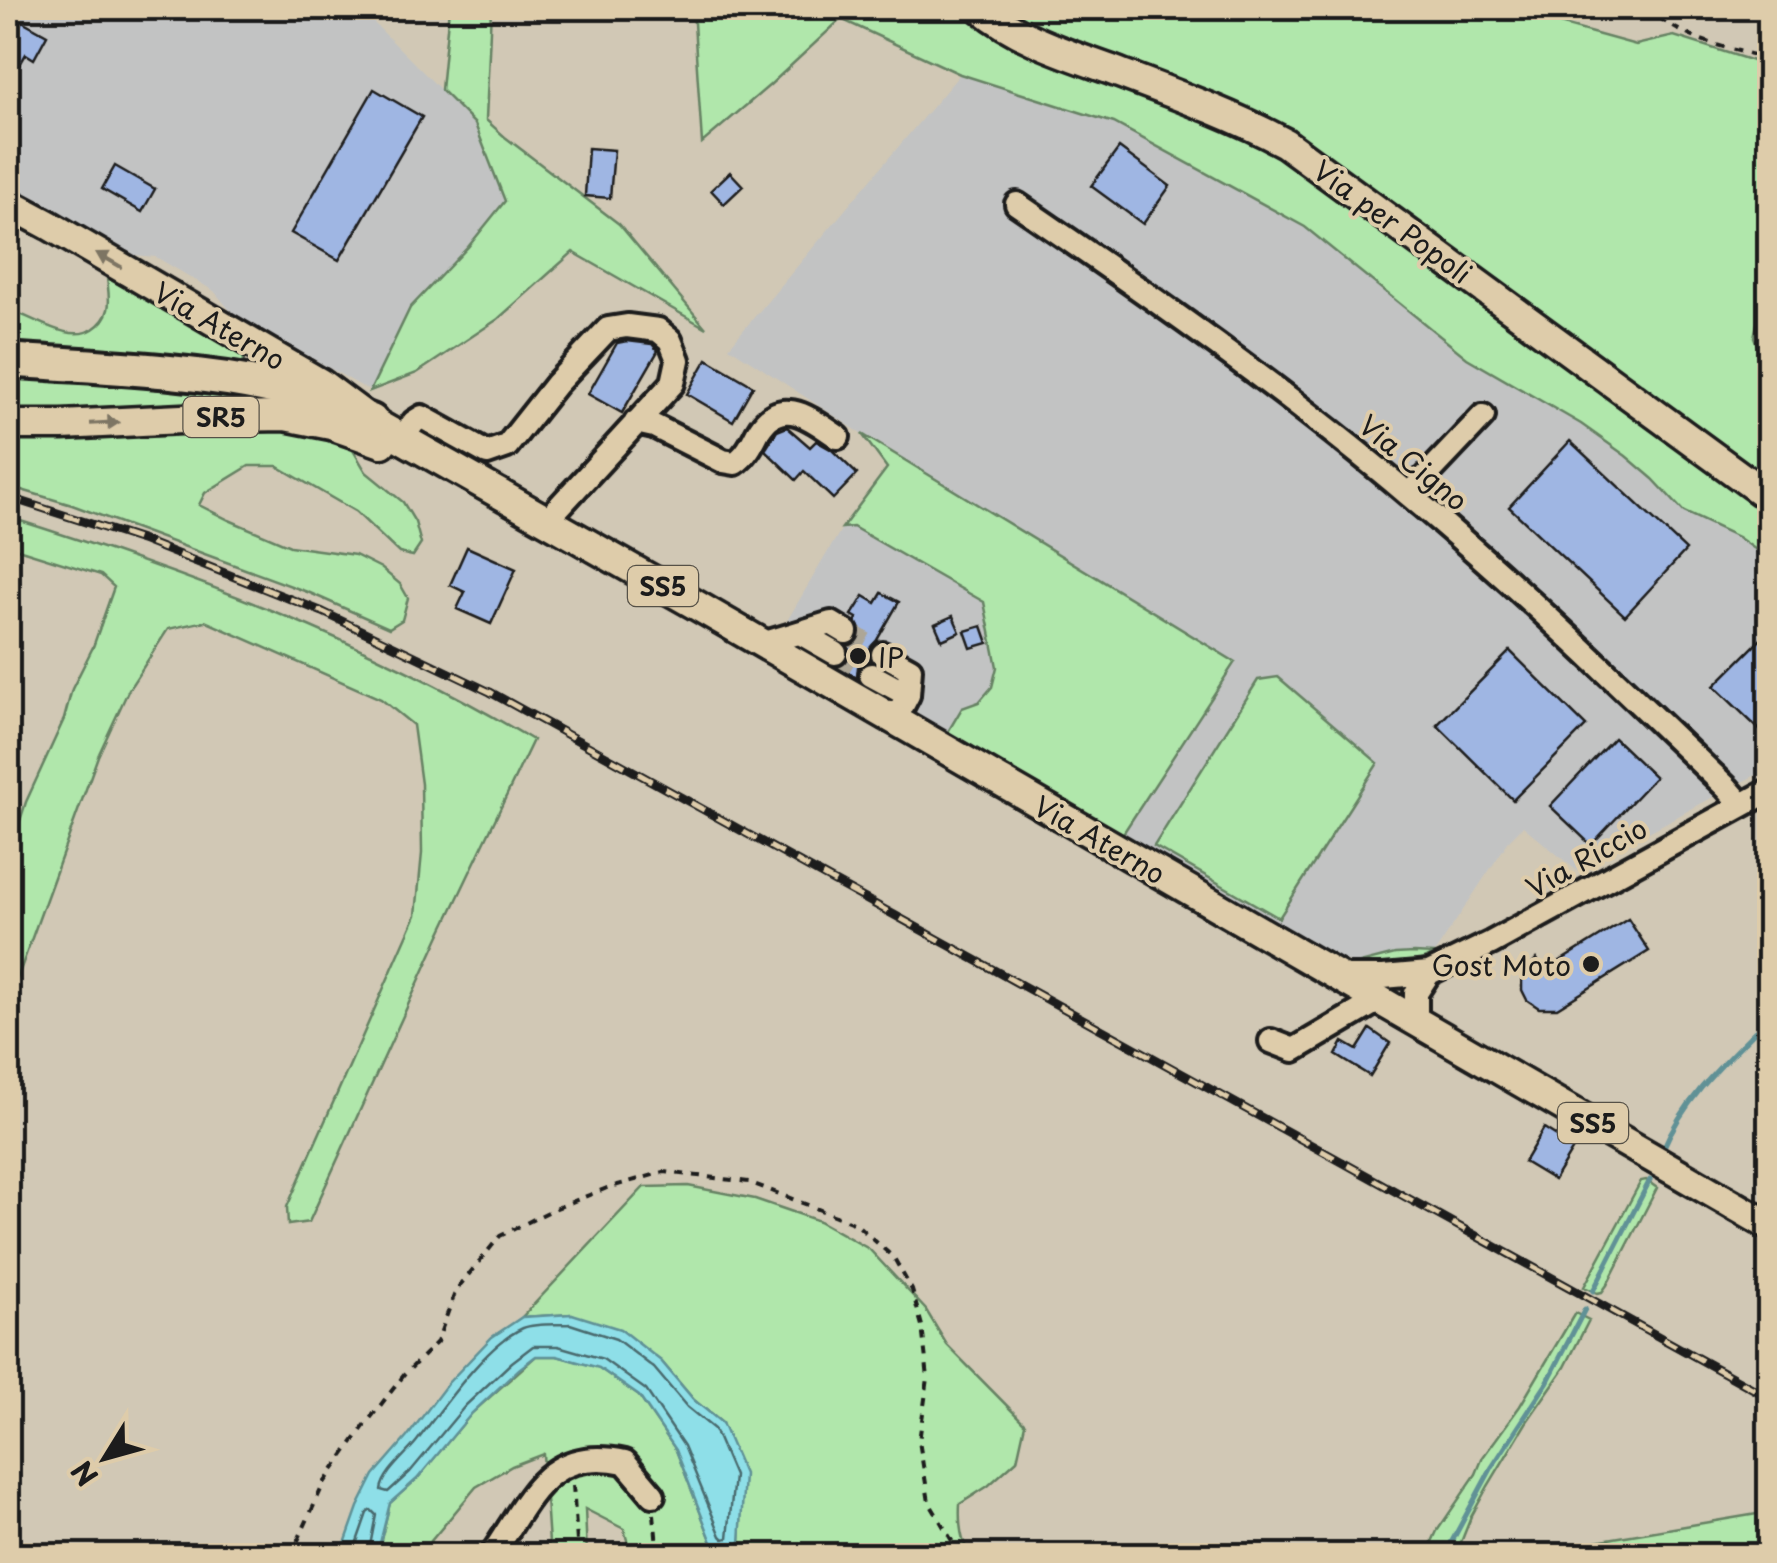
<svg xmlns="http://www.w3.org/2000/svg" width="1777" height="1563" viewBox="0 0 1777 1563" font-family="'Playpen Sans',sans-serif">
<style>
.built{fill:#c2c3c3}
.green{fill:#b0e7ab;stroke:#668264;stroke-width:2.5}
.water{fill:#8edfe8;stroke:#609196;stroke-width:2.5}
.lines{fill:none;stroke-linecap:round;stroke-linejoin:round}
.shore{stroke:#4a6a6e;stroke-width:2.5}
.stream{stroke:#609196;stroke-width:5}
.building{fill:#9fb6e3;stroke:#1c1c1c;stroke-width:2.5}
.minor-tunnel{stroke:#ada696;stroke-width:22;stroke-dasharray:22 11;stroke-linecap:butt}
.minor-casing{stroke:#1c1c1c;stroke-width:30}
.major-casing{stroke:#1c1c1c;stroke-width:35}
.highway-casing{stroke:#1c1c1c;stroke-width:40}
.path{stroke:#1c1c1c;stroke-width:4;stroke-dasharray:8 8;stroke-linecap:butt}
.minor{stroke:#deccaa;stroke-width:22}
.major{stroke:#deccaa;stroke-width:28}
.highway{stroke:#deccaa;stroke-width:32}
.rail-casing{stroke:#1c1c1c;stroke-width:9}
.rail{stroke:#deccaa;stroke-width:5;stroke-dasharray:15;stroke-linecap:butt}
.oneway{fill:#7d7463}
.poi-dot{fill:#1c1c1c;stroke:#deccaa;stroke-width:4}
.labels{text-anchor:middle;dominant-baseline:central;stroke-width:8;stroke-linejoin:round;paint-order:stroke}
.shield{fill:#deccaa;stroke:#565147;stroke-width:2.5}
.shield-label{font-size:25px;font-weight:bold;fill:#1c1c1c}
.street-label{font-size:28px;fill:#1c1c1c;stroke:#deccaa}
.poi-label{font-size:28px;fill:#1c1c1c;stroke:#deccaa;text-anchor:start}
</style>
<rect width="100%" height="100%" fill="#d1c8b5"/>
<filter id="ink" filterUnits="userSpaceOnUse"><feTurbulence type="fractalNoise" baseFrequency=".01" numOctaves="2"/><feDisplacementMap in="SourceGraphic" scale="20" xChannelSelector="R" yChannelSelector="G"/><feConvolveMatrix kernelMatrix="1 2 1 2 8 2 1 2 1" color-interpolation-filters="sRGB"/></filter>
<g filter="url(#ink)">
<path class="built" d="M8 8H359L475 124 505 201 468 247 410 308 370 391 233 314 214 291 156 257 123 254 8 186Z
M960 74 1114 123 1305 227 1467 358 1581 424 1626 456 1653 479 1684 512 1738 537 1769 559V768L1715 796 1577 871 1523 826 1510 839 1434 954 1417 962 1358 965 1340 958 946 735 778 636 842 528 887 468 862 434 729 347Z"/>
<path class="green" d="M449 8H491L486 120 505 137 619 224 706 328 573 252 498 319 417 373 370 391 410 308 468 247 505 201 475 124 441 90Z
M693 8H967L989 27 1281 151 1769 508V559L1738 537 1684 512 1653 479 1626 456 1581 424 1467 358 1305 227 1114 123 960 74 841 19 770 85 702 143Z
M996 8H1518L1549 21 1636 45 1674 36 1769 66V290L1762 302 1754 337 1769 377V486L1314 151 1043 34Z
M107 278 236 348C243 354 246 358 242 367L8 348V310C33 316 69 344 93 329 114 315 109 299 107 278Z
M8 373 236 393 238 401 232 408 8 416Z
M262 423 344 435 366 472 403 502 415 522 421 544 413 556 399 553 356 512 277 466H249L205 493 199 505 229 520 290 546 355 555 381 568 400 584 408 598 402 620 389 628 310 593 72 505 8 486V432Z
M862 434 1235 662 1122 835 946 735 962 708 979 702 992 687 997 667 984 602 853 527 842 528 887 468Z
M8 517C192 575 367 640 533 740L439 937 309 1222 288 1225 287 1207 416 915 422 853 421 784 413 725 381 699 205 621 168 629 129 689 98 756 8 1004V858L26 802 64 719 72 689 93 647 114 587 101 575 8 546Z
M1278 677 1378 763 1279 918 1154 846 1258 680Z
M1414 953 1434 954C1408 967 1385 972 1356 964L1395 954Z
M1646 1180 1657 1188 1607 1285 1602 1292 1597 1293 1584 1287 1641 1181Z
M688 1186 755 1199 819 1221 869 1249 926 1310 947 1345 1025 1424 1017 1460 988 1486 960 1504C959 1521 960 1542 971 1555H742L740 1544 741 1520 722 1423 694 1400 661 1361 572 1314 522 1317 644 1187Z
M1575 1313 1589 1320 1565 1367 1526 1423 1488 1486 1471 1517 1456 1555H1426L1437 1531 1476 1474 1483 1457 1520 1406Z
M536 1356H557L598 1367 639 1396 676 1450 717 1555H631L624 1529 585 1509 587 1555H544L549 1543 543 1454 512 1466 476 1487 426 1547 423 1555 377 1556 390 1503 417 1479 472 1413Z
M1769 1512V1555H1518L1530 1552Z"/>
<path class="water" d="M572 1314 620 1329 661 1361 694 1400 722 1423 744 1474 740 1544 742 1555H717L676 1450 639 1396 599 1368 557 1356H536L519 1369 472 1413 417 1479 390 1503 377 1555H341L358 1507 374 1475 407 1437 447 1384 492 1337 522 1317Z"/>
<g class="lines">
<path class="shore" d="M570 1324 616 1339 654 1368 687 1407 714 1429 734 1476 728 1538 724 1539 721 1536 684 1446 646 1390 603 1359 558 1346H533L512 1362 465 1406 410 1472 388 1492 381 1490C383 1473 406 1455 417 1441 442 1409 486 1344 523 1328 536 1323 556 1325 570 1324Z
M352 1556 367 1513 371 1510 376 1515 368 1556"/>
<path class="stream" d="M1663 1149C1686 1095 1730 1057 1770 1016
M1593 1291 1650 1180
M1444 1556 1492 1467 1547 1383 1585 1309"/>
</g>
<path class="building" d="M22 21 47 35 34 59 26 54 19 66 8 60V46Z
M374 89 422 117 339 260 291 233Z
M588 148 614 150 610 198 585 196Z
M1119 148 1170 186 1143 224 1091 186Z
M115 166 155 189 142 212 102 189Z
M730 172 743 186 724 204 711 190Z
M627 341 652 344 658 351 622 413 588 394 617 343Z
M707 359 753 386 733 421 687 394Z
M787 427 810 447 816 441 832 450 857 474 833 499 804 471 796 480 765 450 777 431Z
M1570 441 1686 550 1625 616 1509 507Z
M467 547 516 569 491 624 457 609 465 592 450 585Z
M882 593 899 602 877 640 870 648V660L858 667 857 678 839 667 847 661 850 654 848 646 858 640 861 633 856 621 857 618 852 615 864 596 876 603Z
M953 616 960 632 942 640 935 624Z
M982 626 988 643 971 648 965 631Z
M1770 630V740L1714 686Z
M1510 651 1586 726 1513 800 1437 725Z
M1614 738 1655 777 1591 845 1550 806Z
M1628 919 1649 951 1557 1008H1539L1527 1000 1522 990V976L1536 959 1544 971Z
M1370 1029 1390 1043 1370 1076 1336 1055 1343 1042 1357 1050Z
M1544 1128 1574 1147 1554 1180 1524 1162Z"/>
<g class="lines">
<path class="minor-tunnel" d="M846 632 883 654
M835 653 871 675"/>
<g class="minor-casing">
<path id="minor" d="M1017 204C1151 296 1284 389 1408 494 1519 586 1623 688 1727 788L1741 804
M636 422 654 426 723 461 735 463C746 456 752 444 758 432 781 393 811 419 838 437
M403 437 414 422 422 417 487 453 507 446 556 384 608 329 627 326 658 330 670 340 678 360 673 383 547 520
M1409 494 1483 416
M800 633 835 653
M762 644 831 623 846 632
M883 654 910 669 908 695 895 720
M871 675 908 695
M1340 977H1383L1429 973 1491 943 1770 790
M1416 1021V993L1429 973
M1271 1041 1294 1050 1379 1000
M491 1556C529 1502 545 1445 625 1462L653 1495"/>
</g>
<g class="major-casing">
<path id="major" d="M981 8C1020 40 1068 54 1114 71 1172 93 1231 114 1285 143L1770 498
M8 203 49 225 320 383 371 421 696 605 1770 1226
M8 425H62L221 417 285 416 331 425 382 443"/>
</g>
<g class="highway-casing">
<path id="highway" d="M8 360C94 367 192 369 276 388 309 395 340 409 371 421"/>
</g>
<path class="path" d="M1647 8C1687 42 1721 46 1770 59
M573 1485 578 1556
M654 1514 658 1556
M291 1556 324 1483 365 1425 404 1375 437 1342 456 1290 500 1236 554 1209 607 1188 664 1172 749 1182 856 1224 894 1258 912 1290 922 1326 928 1378 919 1441 929 1502 961 1556"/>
<use href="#minor" class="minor"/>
<use href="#major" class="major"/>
<use href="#highway" class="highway"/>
<g class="rail-casing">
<path id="rail" d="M8 497 144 541 323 612 490 692 1770 1398"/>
</g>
<use href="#rail" class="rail"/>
</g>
<defs><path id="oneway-solid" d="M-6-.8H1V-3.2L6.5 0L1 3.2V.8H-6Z" transform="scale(2.5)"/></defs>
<g class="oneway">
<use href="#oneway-solid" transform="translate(109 260) rotate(-150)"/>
<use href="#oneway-solid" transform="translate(105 423) rotate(-3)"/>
</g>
</g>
<g class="poi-dot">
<circle cx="858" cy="656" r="10"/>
<circle cx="1591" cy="964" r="10"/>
</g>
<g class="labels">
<g class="shield">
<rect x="183.5" y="397" width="75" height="40" rx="8"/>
<rect x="628" y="566" width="70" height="40" rx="8"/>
<rect x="1558" y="1103" width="70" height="40" rx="8"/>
</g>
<g class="shield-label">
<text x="221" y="417">SR5</text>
<text x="663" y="586">SS5</text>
<text x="1593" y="1123">SS5</text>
</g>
<g class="street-label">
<text transform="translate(1393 221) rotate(36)">Via per Popoli</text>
<text transform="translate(220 325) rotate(30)">Via Aterno</text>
<text transform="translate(1414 462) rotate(40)">Via Cigno</text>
<text transform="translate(1100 839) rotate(30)">Via Aterno</text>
<text transform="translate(1586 857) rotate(-29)">Via Riccio</text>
</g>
<g class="poi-label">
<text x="878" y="656">IP</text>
<text x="1571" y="964" text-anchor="end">Gost Moto</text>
</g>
</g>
<rect width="1777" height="1563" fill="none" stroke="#deccaa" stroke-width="40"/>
<rect x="20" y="20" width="1737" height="1523" fill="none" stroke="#1c1c1c" stroke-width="4" filter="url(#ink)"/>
<g transform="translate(105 1458) rotate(233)" stroke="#deccaa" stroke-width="8" paint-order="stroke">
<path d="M0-8L18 38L0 25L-18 38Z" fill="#1c1c1c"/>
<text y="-15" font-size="28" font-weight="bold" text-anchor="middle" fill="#1c1c1c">N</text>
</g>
</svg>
